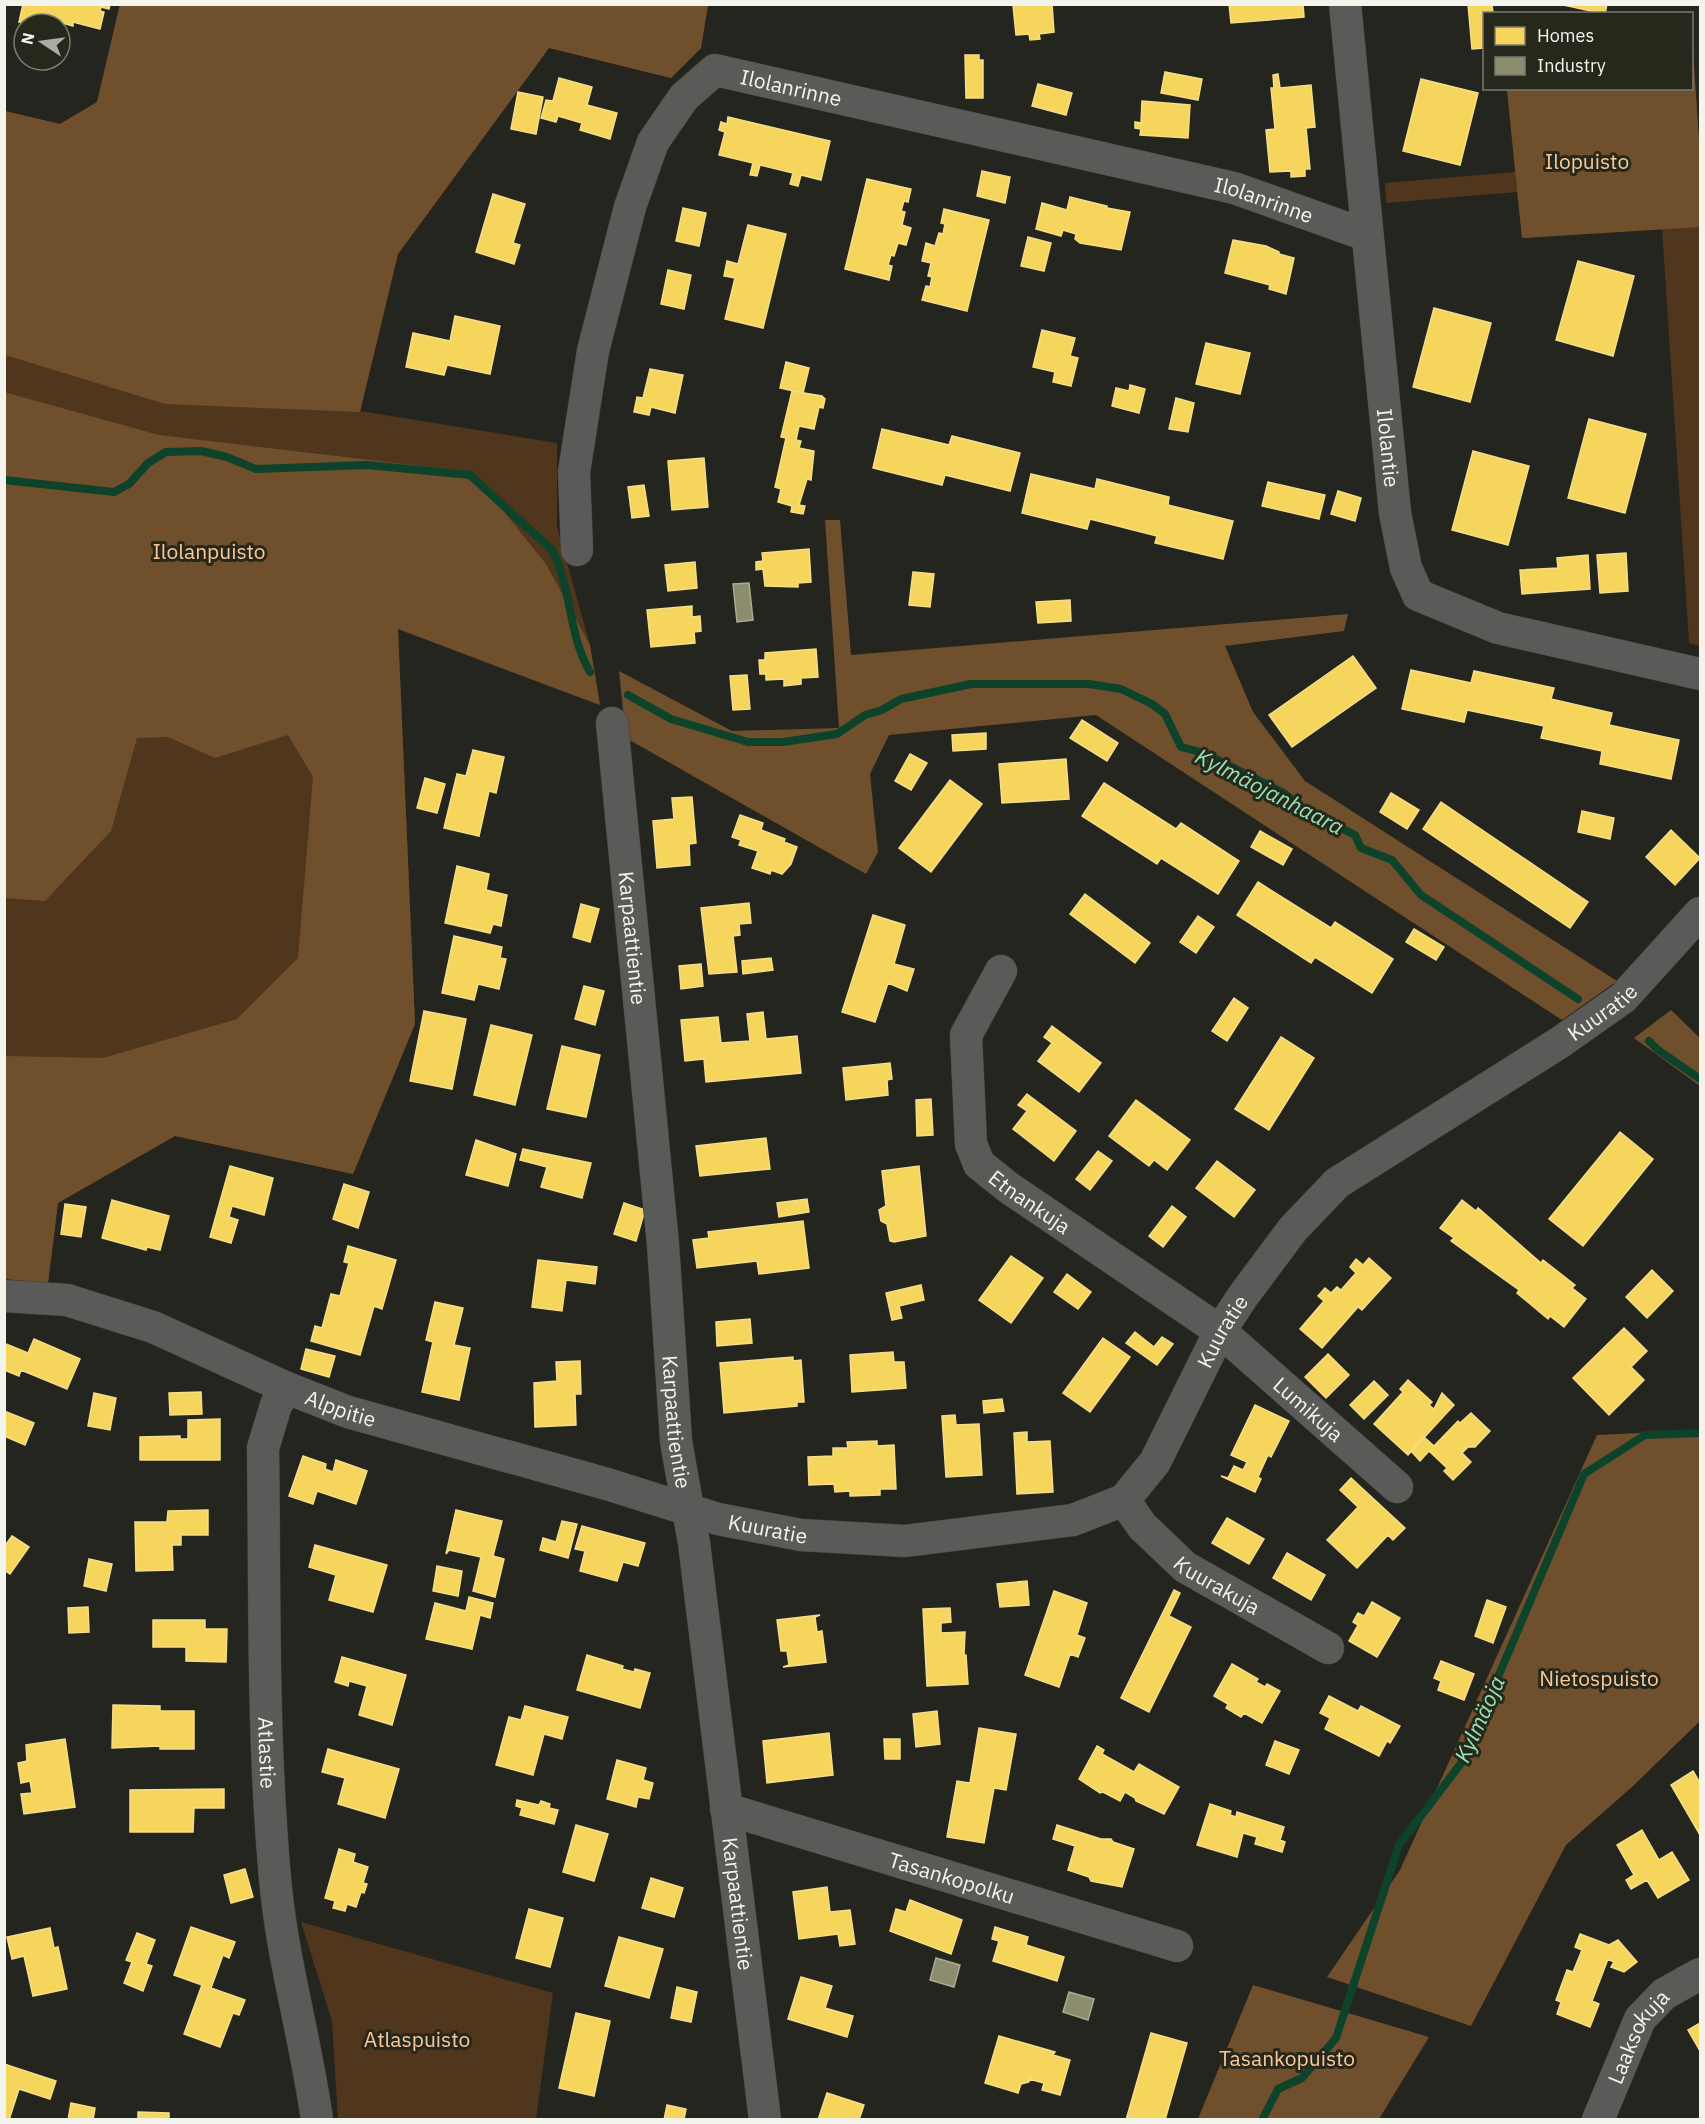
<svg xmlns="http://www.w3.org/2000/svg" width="1705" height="2124" viewBox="0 0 1705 2124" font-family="'IBM Plex Sans',sans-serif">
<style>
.green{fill:#4f361c}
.forest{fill:#704f2c}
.homes{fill:#f6d55c;stroke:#f5de87;stroke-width:1.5}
.industry{fill:#8c8c6e;stroke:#abab94;stroke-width:1.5}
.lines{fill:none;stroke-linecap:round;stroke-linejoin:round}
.stream{stroke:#0d432a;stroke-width:8}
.minor-casing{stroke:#41413d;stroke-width:33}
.minor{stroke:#5a5b59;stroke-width:32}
.labels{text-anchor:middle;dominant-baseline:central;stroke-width:6;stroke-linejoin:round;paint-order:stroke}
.street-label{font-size:21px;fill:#f3f4ec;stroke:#27281c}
.park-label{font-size:21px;fill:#fac898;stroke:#27281c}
.water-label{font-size:22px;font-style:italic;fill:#93e5b6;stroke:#27281c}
</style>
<rect width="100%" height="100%" fill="#25251f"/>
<path class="green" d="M120 5H708L701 48 671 78 549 48 398 254 360 411 557 443V527L590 645 600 705 398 629 415 1024 353 1174 175 1136 58 1203 48 1283 4 1279V111L60 124 97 102Z
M1692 36 1700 156V646L1689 643 1662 228 1522 238 1517 192 1386 203 1385 183 1515 172 1507 89 1692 88Z
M301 1922 553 1993 536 2119H338L332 2021Z"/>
<path class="forest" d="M120 4H708V5L701 48 671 78 549 48 398 254 360 412 165 404 5 355V111L60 124 97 102Z
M1692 36 1700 156V227L1522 238 1507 89 1692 88Z
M4 392 159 435 472 472 546 564 590 645 600 705 398 629 415 1024 353 1174 175 1136 58 1203 48 1283 5 1279V1056L103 1058 237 1019 298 958 313 777 288 735 215 758 168 737 137 738 111 831 45 901 5 898Z
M825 520H840L851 655 1348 614 1344 631 1225 646 1253 712 1305 781 1617 981 1562 1020 1096 715 889 735 870 774 878 852 866 874 626 738 619 671 732 731 839 728Z
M1671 1010 1700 1038V1086L1634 1038Z
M1700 1430V1721L1633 1786 1566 1845 1471 2026 1327 1977 1400 1870 1597 1435Z
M1253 1985 1429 2037 1379 2119H1198Z"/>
<path class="homes" d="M23 4H110L109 9 101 7 100 11 104 12 100 29 73 22V26L58 22 59 19 40 14 37 24 19 22Z
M1052 4 1054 32 1039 34 1040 39 1030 40 1029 34 1016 35 1013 5Z
M1229 4H1303L1304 17 1231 23Z
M1468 4H1492L1493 14H1484V48L1472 49Z
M1559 4H1607L1605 14Z
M965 55H979V60H983V98H966Z
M1165 72 1202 79 1198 100 1161 93Z
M1278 74 1280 88 1311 85 1315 127 1306 128 1310 169H1305V176L1291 177V171L1270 172 1266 130 1275 129 1271 88H1274L1273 75Z
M559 78 592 87 587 105 617 113 610 139 580 130 582 123 558 116 556 122 541 118 546 100 553 101Z
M1421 79 1478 93 1460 165 1403 151Z
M1038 84 1072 93 1066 115 1032 106Z
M518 92 543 97 536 134 511 129Z
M1142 101 1190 105 1188 138 1140 135 1141 129 1135 128V122L1141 123Z
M728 117 830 141 821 180 801 175 798 186 790 184 793 173 760 165 757 176 750 175 753 163 719 155 725 132 719 130 721 122 727 124Z
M982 171 1010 177 1005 203 977 196Z
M867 179 911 189 908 202 904 201 901 211 905 212 902 225 911 228 906 245 898 243 894 256 891 255 888 265 892 266 889 280 845 269Z
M493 194 525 204 513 243 520 245 514 264 476 252Z
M1070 197 1107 206V208L1130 212 1121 250 1080 243 1075 239 1076 234 1063 230 1061 236 1036 229 1042 203 1067 210Z
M683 208 706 213 699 246 676 241Z
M944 209 989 220 967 311 922 300 926 286 930 287 932 277 928 276 931 263 922 261 926 243 935 246 939 233 943 234 945 224 941 223Z
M748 225 786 234 763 328 725 319 735 278 724 276 727 261 738 264Z
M1028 237 1051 243 1044 271 1021 266Z
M1233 240 1266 246 1279 252V254L1294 258 1286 294 1269 289 1270 285 1225 273Z
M1578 261 1634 276 1613 356 1556 340Z
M668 270 691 275 684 309 661 304Z
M1434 308 1491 323 1470 402 1413 387Z
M455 316 500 326 490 374 447 365 444 375 406 367 413 333 450 341Z
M1042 330 1075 338 1070 356 1078 358 1071 386 1053 382 1055 372 1033 367Z
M1206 343 1250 353 1240 394 1196 384Z
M786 362 809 368 803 393 780 388Z
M650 369 683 375 675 413 651 407 649 415 634 412 637 397 643 398Z
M1130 385 1145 389 1139 413 1112 406 1116 388 1129 391Z
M792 391 822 396 825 399 823 408 819 407 814 429 799 426 796 440 801 441 799 448 814 451 811 480 807 479 799 505 805 506 803 514 791 512 792 506 778 502 781 489 775 487 786 438 781 437Z
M1176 398 1194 403 1188 432 1169 429Z
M1589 419 1646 434 1625 513 1568 498Z
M882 429 949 445 952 436 1020 453 1010 491 945 475 942 485 873 468Z
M1473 451 1529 466 1508 545 1452 530Z
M704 458 708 507 672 510 668 461Z
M1031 474 1095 489 1097 479 1169 497 1168 505 1233 521 1223 559 1155 543 1157 536 1090 519 1087 529 1022 513Z
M1268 482 1325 495 1319 519 1262 506Z
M644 485 649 516 632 518 628 487Z
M1338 491 1361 498 1355 521 1331 514Z
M809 549 811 582 798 583V587L765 586 763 569 756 570V562L763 561 762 553Z
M1626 553 1628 591 1600 593 1597 555Z
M1588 555 1590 589 1522 594 1520 570 1558 568 1557 558Z
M695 562 697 588 668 591 665 565Z
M913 572 934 574 930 607 909 605Z
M1070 600 1071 621 1038 623 1036 602Z
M692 606V617L700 616 701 631 694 632 695 643 651 647 647 610Z
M816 649 818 677 801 678V684L784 686V679L766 680V674H760L759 660H765V653Z
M1353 656 1376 688 1292 747 1269 715Z
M1411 670 1471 683 1474 671 1554 688 1551 699 1612 713 1609 725 1679 740 1671 779 1600 764 1602 751 1541 738 1544 726 1467 710 1464 722 1402 709Z
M747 675 750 709 733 710 730 676Z
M1082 720 1118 743 1107 761 1070 738Z
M986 733V749L953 751 952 735Z
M473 750 504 757 496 793 489 791 479 836 444 828 457 774 466 776Z
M910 754 927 763 911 790 895 781Z
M1066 759 1069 799 1002 803 999 764Z
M425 778 445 784 437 813 417 808Z
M950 780 982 804 931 872 899 848Z
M1104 783 1176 829 1181 823 1239 861 1218 894 1161 858 1157 864 1082 816Z
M1391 793 1419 810 1407 829 1380 812Z
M692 797 696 843 689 844 690 865 657 868 653 821 674 819 672 798Z
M1441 802 1588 902 1570 928 1423 829Z
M1582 811 1614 818 1610 839 1578 832Z
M740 815 763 823 761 830 785 839 784 842 797 847 791 864 782 874 771 870 770 874 752 868 758 851 739 845 741 840 732 837Z
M1671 830 1700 858 1675 885 1646 857Z
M1260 831 1292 849 1283 865 1251 847Z
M457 866 489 874 486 890 507 895 501 926 493 924 490 933 445 923Z
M1258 882 1331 928 1335 922 1393 959 1372 993 1315 957 1311 963 1237 915Z
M1085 894 1150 943 1135 963 1070 914Z
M749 903 751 923 739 924 740 935 733 936 737 972 709 974 701 908Z
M581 904 599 909 590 942 573 937Z
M873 915 905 925 894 964 914 969 907 991 888 983 875 1022 842 1012Z
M1198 916 1214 927 1196 953 1180 942Z
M1414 929 1444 947 1436 960 1406 942Z
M454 936 502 947 500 958 506 959 499 989 478 984 474 1000 442 993Z
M771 958 773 970 743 974 742 961Z
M701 964 703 986 681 989 679 966Z
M584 986 604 991 595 1025 575 1019Z
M1234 998 1248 1008 1227 1041 1212 1031Z
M424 1011 466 1019 452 1089 410 1081Z
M763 1012 766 1039 797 1036 801 1073 706 1082 704 1059 685 1061 681 1020 718 1017 721 1043 750 1041 747 1014Z
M491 1025 532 1035 515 1105 474 1095Z
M1052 1026 1101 1063 1079 1092 1038 1061 1052 1043 1044 1037Z
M1281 1037 1314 1058 1269 1130 1235 1109Z
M562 1046 600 1055 586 1117 547 1109Z
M890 1063 892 1079 887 1080 888 1095 846 1100 843 1068Z
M1027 1094 1076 1131 1054 1161 1013 1129 1027 1111 1018 1105Z
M931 1099 933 1135 917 1136 916 1100Z
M1136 1100 1190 1140 1167 1170 1154 1160 1149 1166 1109 1136Z
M1620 1132 1653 1159 1583 1246 1549 1219Z
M766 1138 770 1169 700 1176 696 1146Z
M476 1140 516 1154 508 1186 466 1175Z
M523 1149 591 1163 582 1198 541 1187 547 1167 520 1160Z
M1098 1151 1112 1161 1090 1190 1076 1179Z
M1217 1161 1255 1190 1234 1217 1196 1188Z
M230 1166 273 1178 264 1215 232 1206 229 1217 238 1220 231 1243 210 1237Z
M919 1166 926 1236 894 1242 890 1241 887 1224 881 1221 879 1210 886 1206 882 1171Z
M344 1184 369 1192 358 1228 333 1219Z
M807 1199 809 1212 779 1217 777 1203Z
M112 1200 169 1216 160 1250 147 1247 146 1250 102 1238Z
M1462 1200 1476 1211 1478 1208 1541 1263 1543 1260 1575 1285 1572 1288 1586 1299 1564 1327 1550 1316 1548 1319 1517 1293 1519 1290 1451 1241 1454 1238 1440 1228Z
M624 1203 645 1210 636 1241 614 1234Z
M65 1204 86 1207 81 1237 61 1234Z
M1172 1206 1186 1217 1163 1247 1149 1236Z
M803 1221 809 1268 759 1274 757 1261 697 1268 693 1240 709 1238 708 1232Z
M348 1246 396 1260 382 1309 374 1306 360 1355 311 1341 315 1326 322 1328 331 1294 340 1296 349 1263 344 1262Z
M1011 1256 1043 1278 1011 1323 979 1300Z
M1369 1258 1391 1278 1362 1310 1358 1307 1322 1348 1300 1329 1324 1301 1318 1296 1325 1288 1331 1293 1337 1287 1341 1290 1356 1273 1350 1267 1356 1259 1363 1265Z
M538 1260 597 1267 595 1284 566 1280 562 1311 532 1307Z
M1652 1270 1673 1291 1647 1318 1626 1297Z
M1067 1274 1091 1292 1078 1309 1054 1292Z
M921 1285 924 1300 899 1306 902 1318 892 1320 886 1293Z
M435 1302 463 1308 454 1345 470 1348 459 1400 422 1392 433 1342 426 1340Z
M750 1319 752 1343 717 1346 716 1322Z
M1624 1328 1647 1351 1631 1367 1644 1380 1609 1415 1573 1378Z
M1135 1332 1154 1347 1162 1337 1173 1344 1157 1365 1126 1343Z
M1103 1338 1130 1357 1090 1412 1063 1393Z
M34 1339 80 1359 67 1389 21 1370 19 1376 4 1370V1343L28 1353Z
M306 1349 335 1356 329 1377 301 1369Z
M893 1352 894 1362H904L906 1388 852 1392 850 1355Z
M1328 1354 1349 1375 1326 1398 1305 1377Z
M793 1357V1361L801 1360 804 1402H797V1406L724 1413 720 1363Z
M580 1361 581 1394H575L576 1425 535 1427 534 1383 557 1381 556 1362Z
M1408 1380 1432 1402 1429 1405 1434 1409 1442 1393 1454 1405 1408 1455 1374 1424 1403 1392 1400 1389Z
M1374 1381 1388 1395 1364 1419 1350 1405Z
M201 1392 202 1414 170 1415 169 1393Z
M94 1393 116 1398 110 1430 88 1426Z
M1002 1399 1004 1411 984 1413 983 1401Z
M1255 1405 1289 1421 1271 1457 1268 1455 1258 1477 1261 1479 1255 1492 1221 1476 1228 1478 1234 1466 1243 1470 1247 1462 1231 1455Z
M4 1411 34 1423 25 1445 4 1436Z
M1471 1413 1490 1431 1475 1447H1468L1462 1453 1471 1462 1453 1480 1444 1471 1447 1468 1429 1451 1420 1461 1411 1451 1424 1437 1434 1446 1458 1421 1460 1423Z
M955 1415 956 1425 979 1424 982 1475 946 1477 942 1416Z
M220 1419V1460H140V1437L180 1436V1439H188V1420Z
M1027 1432V1442L1050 1441 1053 1492 1017 1494 1014 1433Z
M877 1441V1446L894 1445 896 1489H880V1495L850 1496V1491L835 1492 834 1484 809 1485 808 1457 833 1456V1448H848L847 1442Z
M303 1456 326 1464 325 1469 333 1472 336 1460 367 1471 356 1504 317 1491 313 1504 289 1496Z
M1351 1478 1405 1528 1393 1540 1388 1535 1357 1568 1327 1540 1358 1507 1340 1490Z
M208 1510V1535H181V1545H172L173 1570 136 1571 135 1522H167L168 1511Z
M456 1510 502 1521 493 1556 504 1559 495 1597 473 1591 481 1557 449 1550 446 1554Z
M1227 1518 1264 1539 1249 1564 1212 1543Z
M562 1521 577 1524 568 1558 540 1550 543 1538 556 1542Z
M582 1526 645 1543 638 1566 623 1562 617 1581 580 1571 585 1551 575 1549Z
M12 1536 29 1547 10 1574 4 1570V1547Z
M315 1545 387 1565 373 1612 329 1600 336 1575 309 1567Z
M1287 1553 1325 1575 1311 1600 1273 1578Z
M89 1559 112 1564 106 1591 84 1586Z
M437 1566 462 1571 458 1596 433 1591Z
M1027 1581 1029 1605 1000 1607 997 1584Z
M1174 1590 1180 1593 1169 1616 1191 1627 1149 1712 1121 1698Z
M1054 1591 1087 1603 1077 1635 1085 1638 1078 1657 1070 1654 1059 1687 1025 1675Z
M469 1597 493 1603 490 1618 480 1615 472 1649 426 1639 435 1603 466 1611Z
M1487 1600 1506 1607 1493 1643 1475 1636Z
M1372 1602 1400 1618 1377 1657 1349 1641 1358 1625 1353 1622 1358 1613 1364 1616Z
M88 1607 89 1632 69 1633 68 1608Z
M950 1608 951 1622 941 1623V1633L965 1632 964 1655H966L968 1684 927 1686 923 1609Z
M820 1615 815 1617 817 1632 822 1631 826 1662 783 1667 789 1665 787 1651H781L777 1620Z
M153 1620H205V1629H227L226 1662 186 1661V1647H153Z
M587 1655 623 1666 622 1669 634 1672 635 1669 650 1673 640 1708 577 1690Z
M342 1657 406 1675 392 1725 359 1715 367 1686 349 1681 348 1686 335 1682Z
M1441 1661 1474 1674 1464 1700 1438 1690 1441 1681 1434 1678Z
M1232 1664 1258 1679 1256 1682 1265 1687 1267 1684 1280 1691 1262 1723 1244 1713 1241 1717 1226 1708 1228 1704 1214 1696Z
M1329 1696 1358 1711 1361 1706 1400 1726 1390 1743 1387 1741 1379 1756 1325 1729 1330 1718 1320 1713Z
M113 1705 160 1706V1711H194V1749H160V1746L112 1748Z
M525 1706 568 1717 562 1739 544 1734 533 1775 496 1765 509 1717 521 1720Z
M937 1711 940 1744 916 1747 913 1714Z
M979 1728 1016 1734 1006 1790 994 1788 984 1843 947 1837 957 1781 970 1783Z
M829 1733 833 1775 767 1783 763 1741Z
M65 1739 75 1807 24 1814 21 1794 32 1793 30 1781 21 1783 18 1763 27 1761 26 1745Z
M884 1739H900V1759H885Z
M1275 1741 1299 1750 1289 1774 1266 1765Z
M1097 1746 1104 1750 1102 1754 1134 1772 1139 1764 1179 1787 1164 1814 1136 1801 1135 1798 1125 1792 1120 1801 1103 1792 1100 1793 1079 1779Z
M328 1749 399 1769 385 1818 338 1804 345 1778 322 1772Z
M617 1760 646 1768 643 1780 653 1783 649 1799 638 1797 636 1807 607 1799Z
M1693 1771 1700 1783V1835L1671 1785Z
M224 1789V1808H194L193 1832H130V1790Z
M517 1800 539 1805 541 1801 550 1804 549 1808 558 1810 554 1824 520 1815 522 1808 516 1806Z
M1210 1804 1231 1811 1230 1815 1236 1817 1237 1812 1284 1827 1280 1840 1285 1842 1282 1852 1255 1844 1257 1837 1243 1833 1237 1857 1197 1845Z
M576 1825 608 1834 594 1881 563 1872Z
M1057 1825 1101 1839H1111L1113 1842 1134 1849 1122 1887 1091 1881 1089 1877 1068 1870 1075 1846 1053 1839Z
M1642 1830 1659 1860 1672 1852 1689 1880 1658 1898 1647 1880 1631 1889 1626 1880 1634 1875 1617 1845Z
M339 1849 355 1854 353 1862 368 1867 363 1883 367 1884 364 1893 361 1892 356 1907 347 1904 345 1911 333 1908 335 1901 325 1898Z
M245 1869 253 1897 231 1903 224 1875Z
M651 1878 683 1888 674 1917 642 1908Z
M827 1887 830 1912 850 1910 855 1944 840 1946 838 1934 799 1939 793 1892Z
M910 1900 962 1920 951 1954 890 1931 896 1909 906 1912Z
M529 1909 563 1918 550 1967 516 1958Z
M191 1927 235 1942 229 1958 223 1955 211 1988 245 2000 239 2015 233 2013 220 2047 184 2034 202 1985 174 1975Z
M995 1927 1028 1937 1026 1945 1064 1957 1057 1981 993 1961 999 1941 992 1939Z
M50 1928 54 1948 58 1947 67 1989 33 1996 24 1956 12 1959 7 1937Z
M137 1933 155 1940 146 1964 152 1966 143 1991 124 1983 132 1962 126 1960Z
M1580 1934 1609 1945 1618 1940 1637 1962 1624 1972 1611 1967 1614 1962 1608 1959 1592 2001 1599 2004 1590 2027 1557 2014 1561 2002 1556 2000 1567 1970 1573 1972 1582 1950 1575 1947Z
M619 1937 663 1949 649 1998 605 1986Z
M801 1977 832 1986 825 2008 853 2016 847 2037 788 2019Z
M677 1987 697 1992 691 2022 671 2018Z
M576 2013 610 2021 594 2096 559 2088Z
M1700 2023V2051L1688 2030Z
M1151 2033 1187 2043 1165 2120H1126Z
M999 2036 1055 2052 1053 2055 1070 2060 1060 2095 1042 2090 1044 2083 1029 2079V2082L1021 2084 1018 2093 985 2083Z
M4 2064 56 2081 50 2099 19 2089 9 2120H4Z
M827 2093 864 2105 859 2120H818Z
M71 2103 95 2108 93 2120H68Z
M667 2105 686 2109 684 2119 687 2120H664Z
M138 2112 169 2113V2120H138Z"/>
<path class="industry" d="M749 583 753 620 737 622 733 584Z
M936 1958 960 1965 954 1987 930 1980Z
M1069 1992 1094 1999 1088 2020 1063 2012Z"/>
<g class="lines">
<path class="stream" d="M4 480 114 492 129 484 148 463 166 452 201 451 227 457 256 469 367 465 470 475 552 550C572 588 568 635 590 672
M628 695 671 719 748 742H783L837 734 865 715 882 710 901 699 971 684H1089L1121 689 1152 704 1165 714 1181 747 1204 753 1284 793 1304 810 1355 835 1361 848 1392 860 1421 895 1578 999
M1649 1041 1658 1050 1700 1079
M1262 2120 1278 2089 1302 2078 1336 2038 1399 1845 1462 1762 1584 1474 1645 1435 1700 1433"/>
<g class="minor-casing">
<g id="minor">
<path id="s1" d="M1345 4 1395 513 1406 568 1418 595 1498 628 1700 674"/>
<path id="s2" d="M577 550 574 472 593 351 630 207 653 142 684 97 715 70 1234 188 1366 235"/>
<path id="s3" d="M612 723 663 1244 676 1441 694 1543 765 2120"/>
<path id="s4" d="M1001 971 966 1035 971 1144 979 1164 1009 1188 1220 1331 1397 1487"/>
<path id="s5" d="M4 1296 67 1300 153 1327 287 1388 348 1412 607 1484 718 1519 801 1535 905 1541 1073 1520 1124 1500 1155 1462 1220 1331 1243 1296 1293 1229 1337 1183 1559 1043 1623 998 1700 913"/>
<path id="s6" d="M287 1388 276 1405 263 1448C265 1591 262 1735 275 1878 282 1960 306 2039 317 2120"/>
<path id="s7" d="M1124 1500 1142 1526 1185 1567 1328 1648"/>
<path id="s8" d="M726 1809 1177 1946"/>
<path id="s9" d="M1598 2120 1640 2019 1664 1994 1700 1974"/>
</g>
</g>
<use href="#minor" class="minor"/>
</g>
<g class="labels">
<g class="street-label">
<text stroke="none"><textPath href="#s2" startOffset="592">Ilolanrinne</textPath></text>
<text stroke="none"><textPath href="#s2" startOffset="1078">Ilolanrinne</textPath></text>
<text stroke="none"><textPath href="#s1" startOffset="446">Ilolantie</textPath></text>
<text stroke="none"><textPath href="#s3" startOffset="216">Karpaattientie</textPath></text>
<text stroke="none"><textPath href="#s5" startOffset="1864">Kuuratie</textPath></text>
<text stroke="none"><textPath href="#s4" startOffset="267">Etnankuja</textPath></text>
<text stroke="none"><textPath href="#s5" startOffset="1360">Kuuratie</textPath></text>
<text stroke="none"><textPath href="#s5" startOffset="358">Alppitie</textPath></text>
<text stroke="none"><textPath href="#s4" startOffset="615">Lumikuja</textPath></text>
<text stroke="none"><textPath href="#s3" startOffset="702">Karpaattientie</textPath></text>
<text stroke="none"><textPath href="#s5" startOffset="802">Kuuratie</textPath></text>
<text stroke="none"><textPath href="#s7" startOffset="128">Kuurakuja</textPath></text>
<text stroke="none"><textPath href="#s6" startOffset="370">Atlastie</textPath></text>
<text stroke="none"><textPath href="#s8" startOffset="236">Tasankopolku</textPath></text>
<text stroke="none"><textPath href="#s3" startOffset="1188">Karpaattientie</textPath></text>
<text stroke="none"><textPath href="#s9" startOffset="93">Laaksokuja</textPath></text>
</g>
<g class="park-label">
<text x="1587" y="161">Ilopuisto</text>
<text x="209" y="551">Ilolanpuisto</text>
<text x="1599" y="1678">Nietospuisto</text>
<text x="417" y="2039">Atlaspuisto</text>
<text x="1287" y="2058">Tasankopuisto</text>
</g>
<g class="water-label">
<text transform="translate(1270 791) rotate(27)">Kylmäojanhaara</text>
<text transform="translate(1479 1719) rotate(-66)">Kylmäoja</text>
</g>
</g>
<rect width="1705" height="2124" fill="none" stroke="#f3f4ec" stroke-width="12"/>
<rect x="1483" y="12" width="210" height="78" fill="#27281c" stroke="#797a6f" stroke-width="1.5"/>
<rect x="1495" y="27" width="30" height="18" fill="#f6d55c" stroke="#797a6f" stroke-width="1.5"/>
<text x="1537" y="42" font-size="18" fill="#f3f4ec">Homes</text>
<rect x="1495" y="57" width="30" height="18" fill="#8c8c6e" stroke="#797a6f" stroke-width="1.5"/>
<text x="1537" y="72" font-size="18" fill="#f3f4ec">Industry</text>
<g transform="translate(42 42) rotate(283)"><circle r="28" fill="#27281c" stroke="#797a6f" stroke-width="1.5"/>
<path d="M0-4.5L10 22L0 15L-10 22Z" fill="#abaca4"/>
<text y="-9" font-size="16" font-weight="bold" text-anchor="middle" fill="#f3f4ec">N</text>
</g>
</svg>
